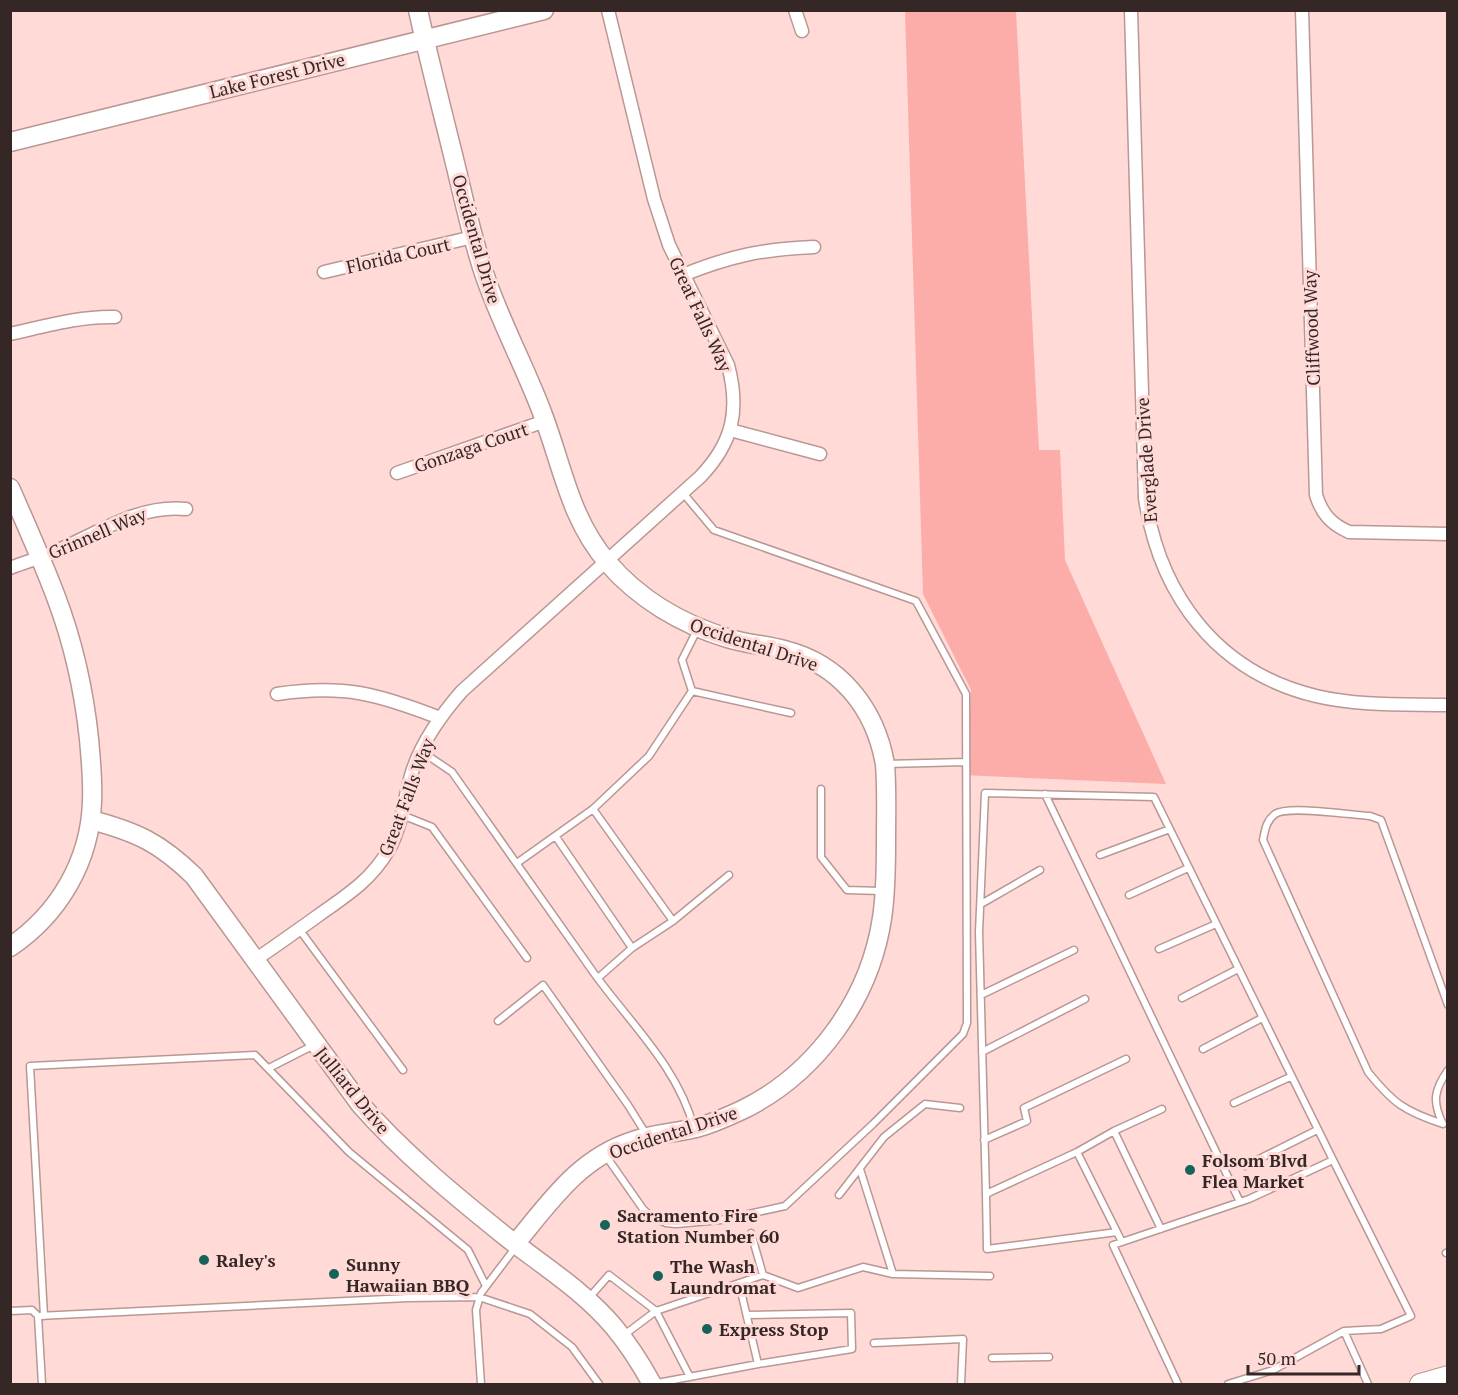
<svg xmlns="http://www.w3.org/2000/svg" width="1458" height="1395" viewBox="0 0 1458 1395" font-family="'PT Serif',serif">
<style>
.green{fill:#fcada9}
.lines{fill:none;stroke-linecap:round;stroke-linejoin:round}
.lane-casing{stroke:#b99794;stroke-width:9}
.street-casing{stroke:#b99794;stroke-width:15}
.secondary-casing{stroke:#b99794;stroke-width:21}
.primary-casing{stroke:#b99794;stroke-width:22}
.lane{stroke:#fff;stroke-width:6}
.street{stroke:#fff;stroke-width:12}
.secondary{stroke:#fff;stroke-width:18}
.primary{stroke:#fff;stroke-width:20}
.poi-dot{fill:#186359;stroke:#ffdad7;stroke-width:2}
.labels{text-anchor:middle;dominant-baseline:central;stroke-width:6;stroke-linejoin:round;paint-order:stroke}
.street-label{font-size:18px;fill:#342726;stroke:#ffdad7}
.poi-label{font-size:18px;font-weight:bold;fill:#342726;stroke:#ffdad7;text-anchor:start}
</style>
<rect width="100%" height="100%" fill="#ffdad7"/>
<path class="green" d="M905 11H1016L1039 450H1060L1065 560 1166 784 962 775 971 690 923 594Z"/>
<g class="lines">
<g class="lane-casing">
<path id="lane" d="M692 691 791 713
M421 751 452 772C500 840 548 908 596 976 632 1025 678 1068 694 1128
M886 764 966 762
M821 789V857L847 890 881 891
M1045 794 1240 1202
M593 809 673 921 632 948
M402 815 432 827 527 958
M556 837 632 948 598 978
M1100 855 1170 829
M517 863 593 809 649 756 692 691 682 660 697 630
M1129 895 1188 868
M981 904 1040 870
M673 921 729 875
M299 929 403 1070
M1159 949 1216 924
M981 995 1074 950
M1182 998 1238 969
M1448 1005 1381 820 1370 816C1351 815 1288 805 1275 814 1266 821 1265 830 1263 840L1368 1072C1393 1103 1404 1111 1443 1124 1432 1102 1434 1090 1448 1070
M498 1021 543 985 628 1105 646 1134
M1203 1049 1262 1018
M982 1052 1085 999
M269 1068 314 1045
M1234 1103 1290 1077
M1114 1131 1162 1109
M984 1140 1027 1121 1024 1108 1126 1059
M1077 1152 986 1194 987 1249 1117 1232
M606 1156 643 1209 652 1217 666 1223 676 1224 721 1220 785 1206 873 1124 963 1034 967 1023 966 694 916 601 714 530 683 493
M1245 1166 1317 1130
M860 1169 893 1274
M986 1194 979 932 985 793 1154 797 1333 1160
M839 1195 884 1137 925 1104 960 1108
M1122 1242 1077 1152 1114 1131 1161 1229
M1446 1253 1448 1252
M763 1275 798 1288 863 1267 893 1274 990 1276
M588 1299 609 1275 656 1311 624 1335
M10 1311 32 1310 38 1316 42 1384
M747 1315 851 1313 852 1349 758 1364
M38 1316 408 1298 479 1297 530 1314 572 1347 599 1384
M44 1316 30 1066 255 1055 349 1152 468 1250 486 1286
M1344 1331 1368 1384
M874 1343 963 1339 961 1384
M992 1358 1049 1357
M690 1377 656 1311 763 1275 751 1233
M481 1384 476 1310 481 1293 515 1248
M652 1384 758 1364 739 1283
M1178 1384 1113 1245 1249 1199 1333 1160 1411 1316 1381 1329 1344 1331 1273 1370 1228 1384"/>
</g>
<g class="street-casing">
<path id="street" d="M795 10 802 31
M1131 10 1145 498C1160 596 1217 672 1316 696 1358 706 1404 704 1448 705
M1302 10 1316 495C1322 514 1331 524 1349 532L1448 534
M324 272 473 237
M683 275C730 256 763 249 814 247
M10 334C46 326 79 316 115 317
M730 430 820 454
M397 473 545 421
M10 568C25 562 40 558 54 552 97 534 138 504 186 509
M277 694C344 684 378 694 440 718
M255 960C277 945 298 930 319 915 347 895 370 881 388 851 402 827 404 798 412 772 422 741 441 715 462 691L700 477C733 443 740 410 728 365L669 245 654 199 608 10"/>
</g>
<g class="secondary-casing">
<path id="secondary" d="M418 10C429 60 442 110 454 159 464 199 472 240 486 279 502 325 526 369 543 415 563 468 570 519 608 563 639 599 682 624 727 638 746 644 765 645 784 650 840 664 875 708 885 764 887 789 886 815 886 841 886 867 886 893 882 918 870 999 816 1074 742 1110 727 1117 711 1124 696 1128 675 1133 653 1134 633 1141 579 1158 550 1202 515 1244
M10 142 544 10
M10 488C26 524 42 560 56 597 73 642 84 691 89 739 91 760 93 781 92 802 90 861 59 914 10 947
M91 820C137 832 160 843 194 876L360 1104C403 1153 454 1195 505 1236 542 1265 584 1291 614 1327 629 1345 641 1364 652 1384"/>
</g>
<g class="primary-casing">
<path id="primary" d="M1420 1384 1448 1376"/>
</g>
<use href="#lane" class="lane"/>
<use href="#street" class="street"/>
<use href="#secondary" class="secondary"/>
<use href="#primary" class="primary"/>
</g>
<g class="poi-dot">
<circle cx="1190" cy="1170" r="6"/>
<circle cx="605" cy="1225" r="6"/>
<circle cx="204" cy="1260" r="6"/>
<circle cx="334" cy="1274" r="6"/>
<circle cx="658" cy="1276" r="6"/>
<circle cx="707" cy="1329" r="6"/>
</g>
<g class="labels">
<g class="street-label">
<text transform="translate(277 75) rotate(-14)">Lake Forest Drive</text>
<text transform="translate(477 239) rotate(74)">Occidental Drive</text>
<text transform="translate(398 255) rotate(-13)">Florida Court</text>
<text transform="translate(701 314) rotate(65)">Great Falls Way</text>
<text transform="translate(1311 328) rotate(-92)">Cliffwood Way</text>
<text transform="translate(471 447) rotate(-19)">Gonzaga Court</text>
<text transform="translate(1146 460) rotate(-94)">Everglade Drive</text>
<text transform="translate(97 533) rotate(-23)">Grinnell Way</text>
<text transform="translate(754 644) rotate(18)">Occidental Drive</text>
<text transform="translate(406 797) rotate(-69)">Great Falls Way</text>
<text transform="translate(353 1090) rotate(51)">Julliard Drive</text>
<text transform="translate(673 1132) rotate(-18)">Occidental Drive</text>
</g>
<g class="poi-label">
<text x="1202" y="1160">Folsom Blvd<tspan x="1202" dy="21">Flea Market</tspan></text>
<text x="617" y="1215">Sacramento Fire<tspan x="617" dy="21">Station Number 60</tspan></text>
<text x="216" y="1260">Raley's</text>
<text x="346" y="1264">Sunny<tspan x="346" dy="21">Hawaiian BBQ</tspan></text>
<text x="670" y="1266">The Wash<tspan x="670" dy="21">Laundromat</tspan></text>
<text x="719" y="1329">Express Stop</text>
</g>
</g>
<rect width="1458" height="1395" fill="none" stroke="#342726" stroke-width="24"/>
<path d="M1248 1365v9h111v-9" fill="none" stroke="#342726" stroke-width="3"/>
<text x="1257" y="1365" font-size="18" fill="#342726" stroke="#ffdad7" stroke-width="4.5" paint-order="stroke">50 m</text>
</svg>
